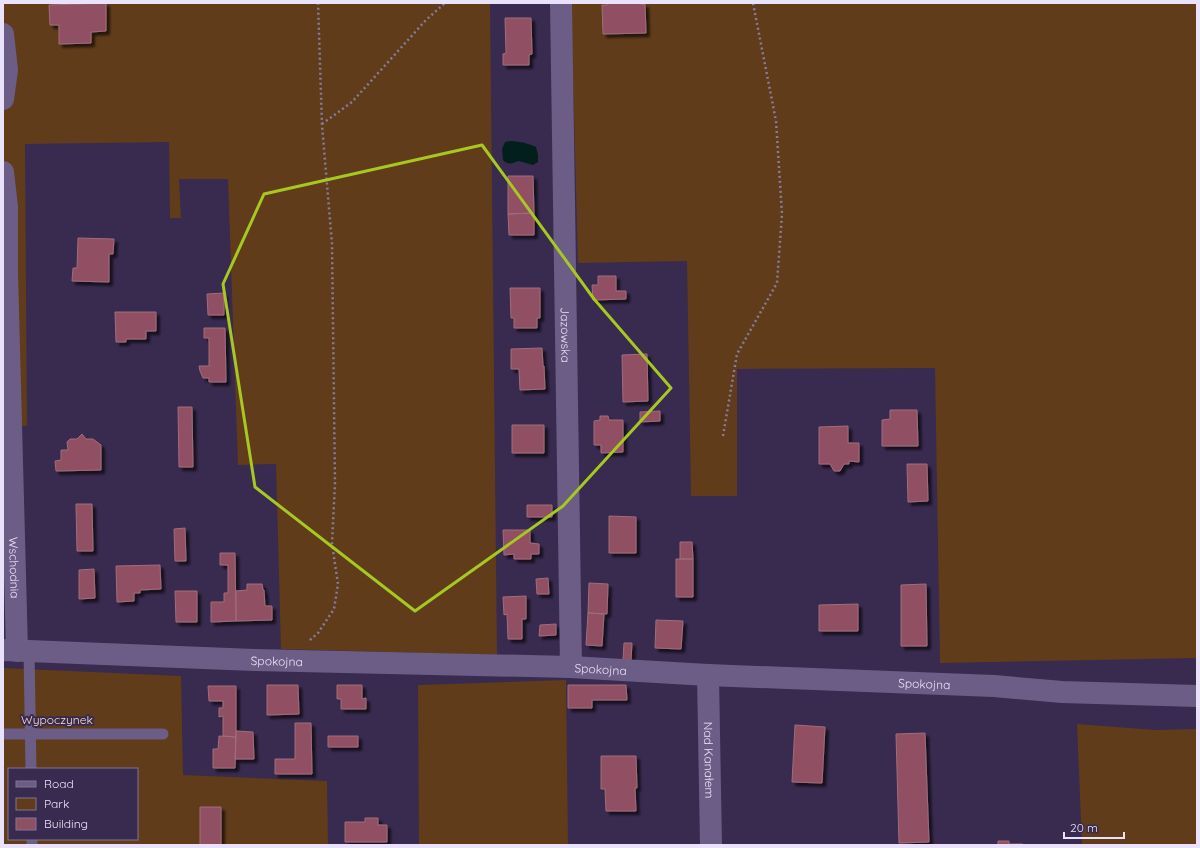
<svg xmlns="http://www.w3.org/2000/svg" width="1200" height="848" viewBox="0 0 1200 848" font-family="Quicksand,sans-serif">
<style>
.green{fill:#603c1b;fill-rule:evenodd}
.water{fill:#031f1b}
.building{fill:#905063;stroke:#9f6d7b;filter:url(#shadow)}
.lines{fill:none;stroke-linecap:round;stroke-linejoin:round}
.path{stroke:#887c9b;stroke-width:2.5;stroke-dasharray:2 3;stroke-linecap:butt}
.service{stroke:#6c5d86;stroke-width:11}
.minor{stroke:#6c5d86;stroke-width:22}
.marked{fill:none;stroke:#a6c820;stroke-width:3;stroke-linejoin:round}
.labels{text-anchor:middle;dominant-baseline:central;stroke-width:4;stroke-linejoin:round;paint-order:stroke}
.street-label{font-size:12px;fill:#eae2fa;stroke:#392a4f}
.park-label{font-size:12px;fill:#fcddc4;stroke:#392a4f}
</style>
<defs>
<filter id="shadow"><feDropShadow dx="3.5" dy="3.5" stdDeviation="1" flood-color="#0009"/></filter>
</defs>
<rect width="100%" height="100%" fill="#392a4f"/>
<path class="green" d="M3 3H490L497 655 281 649 276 464 238 465 228 179H179L181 218H170L169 142 25 144 27 426 3 427Z
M571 3H1197V658L940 663 935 368 737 369V496H691L687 261 578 263Z
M3 668 181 676 183 775 327 781 328 845H3ZM9 769H137V839H9Z
M566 680 568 845H419L418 685Z
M1077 724 1156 730 1197 729V845H1082Z"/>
<path class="water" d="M510 141C518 141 528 143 536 147L538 155V162L533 165 519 161C512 163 509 166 503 160L502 149 505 142Z"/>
<path class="building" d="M106 3V31L91 32V43L59 44V25H50L49 5Z
M607 3H641V4H645L646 33 603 34 602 5H607Z
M505 18H531L532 54 529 55V65H503V54L506 53Z
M508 176H533L534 213 508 214Z
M534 213V235H509L508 214Z
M78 238 114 239 113 254H109V282L72 281 73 268H77Z
M598 276H616V291H626V299L593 300 592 285H598Z
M510 288H540V318H537V328H514V318H511Z
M224 293V315H208L207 294Z
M115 312H156V331H146V339H126V342H116Z
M204 328H225L226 382H209V378H203L200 371 199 366H209V338H204Z
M542 348 543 366H544L545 389 520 390 519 369H511V349Z
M647 354 648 401 623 402 622 355Z
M178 407H192L193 467H179Z
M890 410H917L918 446H882V420L890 419Z
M660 411V421L640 422V412Z
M600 416H608L609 420H623V452L601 453V445H594V421L600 420Z
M512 425H544V453H512Z
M848 426V443H859V462L849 461V464H844L840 471H834L830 464H819V427Z
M82 434 86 439H93L101 445V470L56 471 55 461 61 460V450H68L67 442 70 439H77Z
M907 464H927L928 501 908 502Z
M76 504H92L93 551H77Z
M527 505H552V517H527Z
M609 516 636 517V553H609Z
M185 528 186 561H175L174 529Z
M503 530H530V543L539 544V554H531V559H514V554L504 555Z
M680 542H692L693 559H680Z
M220 553H235L236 621 211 622V602H224V593H228V565H220Z
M676 559H693V597H676Z
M160 565 161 589 140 590V593H134V601L117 602 116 566Z
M94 569 95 598 79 599V570Z
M548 578 549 594H537L536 579Z
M589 583 608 584 607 614 588 613Z
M247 584H262L263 590H264L265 606H272V620L236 621V591L247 590Z
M926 584 927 646H901V585Z
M175 591H197V622H176Z
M526 596V619H522V639H508L507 614 504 615 503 597Z
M858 604V631H819V605Z
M588 613 604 614 602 646 586 645Z
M656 620 683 621 681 649 655 648Z
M556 624V635L539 636 540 625Z
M624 643H632L631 660H623Z
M267 685H298L299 714 267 715Z
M337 685H362V699L366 698V709H341V699H337Z
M568 685H626L627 700H592V708H568Z
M208 686H236V737L223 736V716L219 717V708H223V701H209Z
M295 723H311L312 774H275V759H295Z
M795 725 825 727 822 783 792 782Z
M236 731 253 732 254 759H235Z
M925 733 929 842 899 843 896 734Z
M219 736 236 737 235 768H213V749H218Z
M328 736H358V747H328Z
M601 756H636L637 788H635L636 811H606L605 789H601Z
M200 807H221V845H200Z
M365 818H378V825H387V842H345V822H365Z
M998 841H1009V844H1023V845H998Z"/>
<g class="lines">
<path class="path" d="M322 124 352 102 426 20 445 3
M723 436 737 354 777 283 782 214 776 121 753 3
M310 640 318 633 334 609 338 584 332 544 335 483 332 244 322 125 318 3"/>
<path class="service" d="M29 651 31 769
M3 734H163
M32 839V845"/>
<g class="minor">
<path id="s1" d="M561 3 571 667"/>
<path d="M3 34 7 70 3 99"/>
<path id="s2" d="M3 172 7 207V272L17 651"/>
<path id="s3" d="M3 650 254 660 571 667 708 675 994 686 1062 692 1197 696"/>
<path id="s4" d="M708 675 711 845"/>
</g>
</g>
<path class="marked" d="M482 145 594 299 671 388 563 506 415 611 255 487 223 284 264 194Z"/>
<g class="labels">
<g class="street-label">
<text stroke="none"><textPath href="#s1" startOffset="332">Jazowska</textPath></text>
<text stroke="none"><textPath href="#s2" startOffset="396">Wschodnia</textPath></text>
<text stroke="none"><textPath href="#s3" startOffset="274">Spokojna</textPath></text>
<text stroke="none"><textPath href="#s3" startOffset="598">Spokojna</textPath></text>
<text stroke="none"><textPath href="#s3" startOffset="922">Spokojna</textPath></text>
<text stroke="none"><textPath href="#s4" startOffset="85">Nad Kanałem</textPath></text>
</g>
<g class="park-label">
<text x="57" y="719">Wypoczynek</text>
</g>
</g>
<rect width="1200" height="848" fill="none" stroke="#eae2fa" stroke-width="8"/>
<rect x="8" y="768" width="130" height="72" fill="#392a4f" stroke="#807493"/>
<rect x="16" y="781" width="20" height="6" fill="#6c5d86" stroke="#807493"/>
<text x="44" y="788" font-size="12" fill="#eae2fa">Road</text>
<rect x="16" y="798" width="20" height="12" fill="#603c1b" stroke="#807493"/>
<text x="44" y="808" font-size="12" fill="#eae2fa">Park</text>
<rect x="16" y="818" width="20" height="12" fill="#905063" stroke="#807493"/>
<text x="44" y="828" font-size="12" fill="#eae2fa">Building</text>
<path d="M1064 832v6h60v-6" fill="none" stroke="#eae2fa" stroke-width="2"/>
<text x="1070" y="832" font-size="12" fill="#eae2fa" stroke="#392a4f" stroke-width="3" paint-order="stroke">20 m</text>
</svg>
